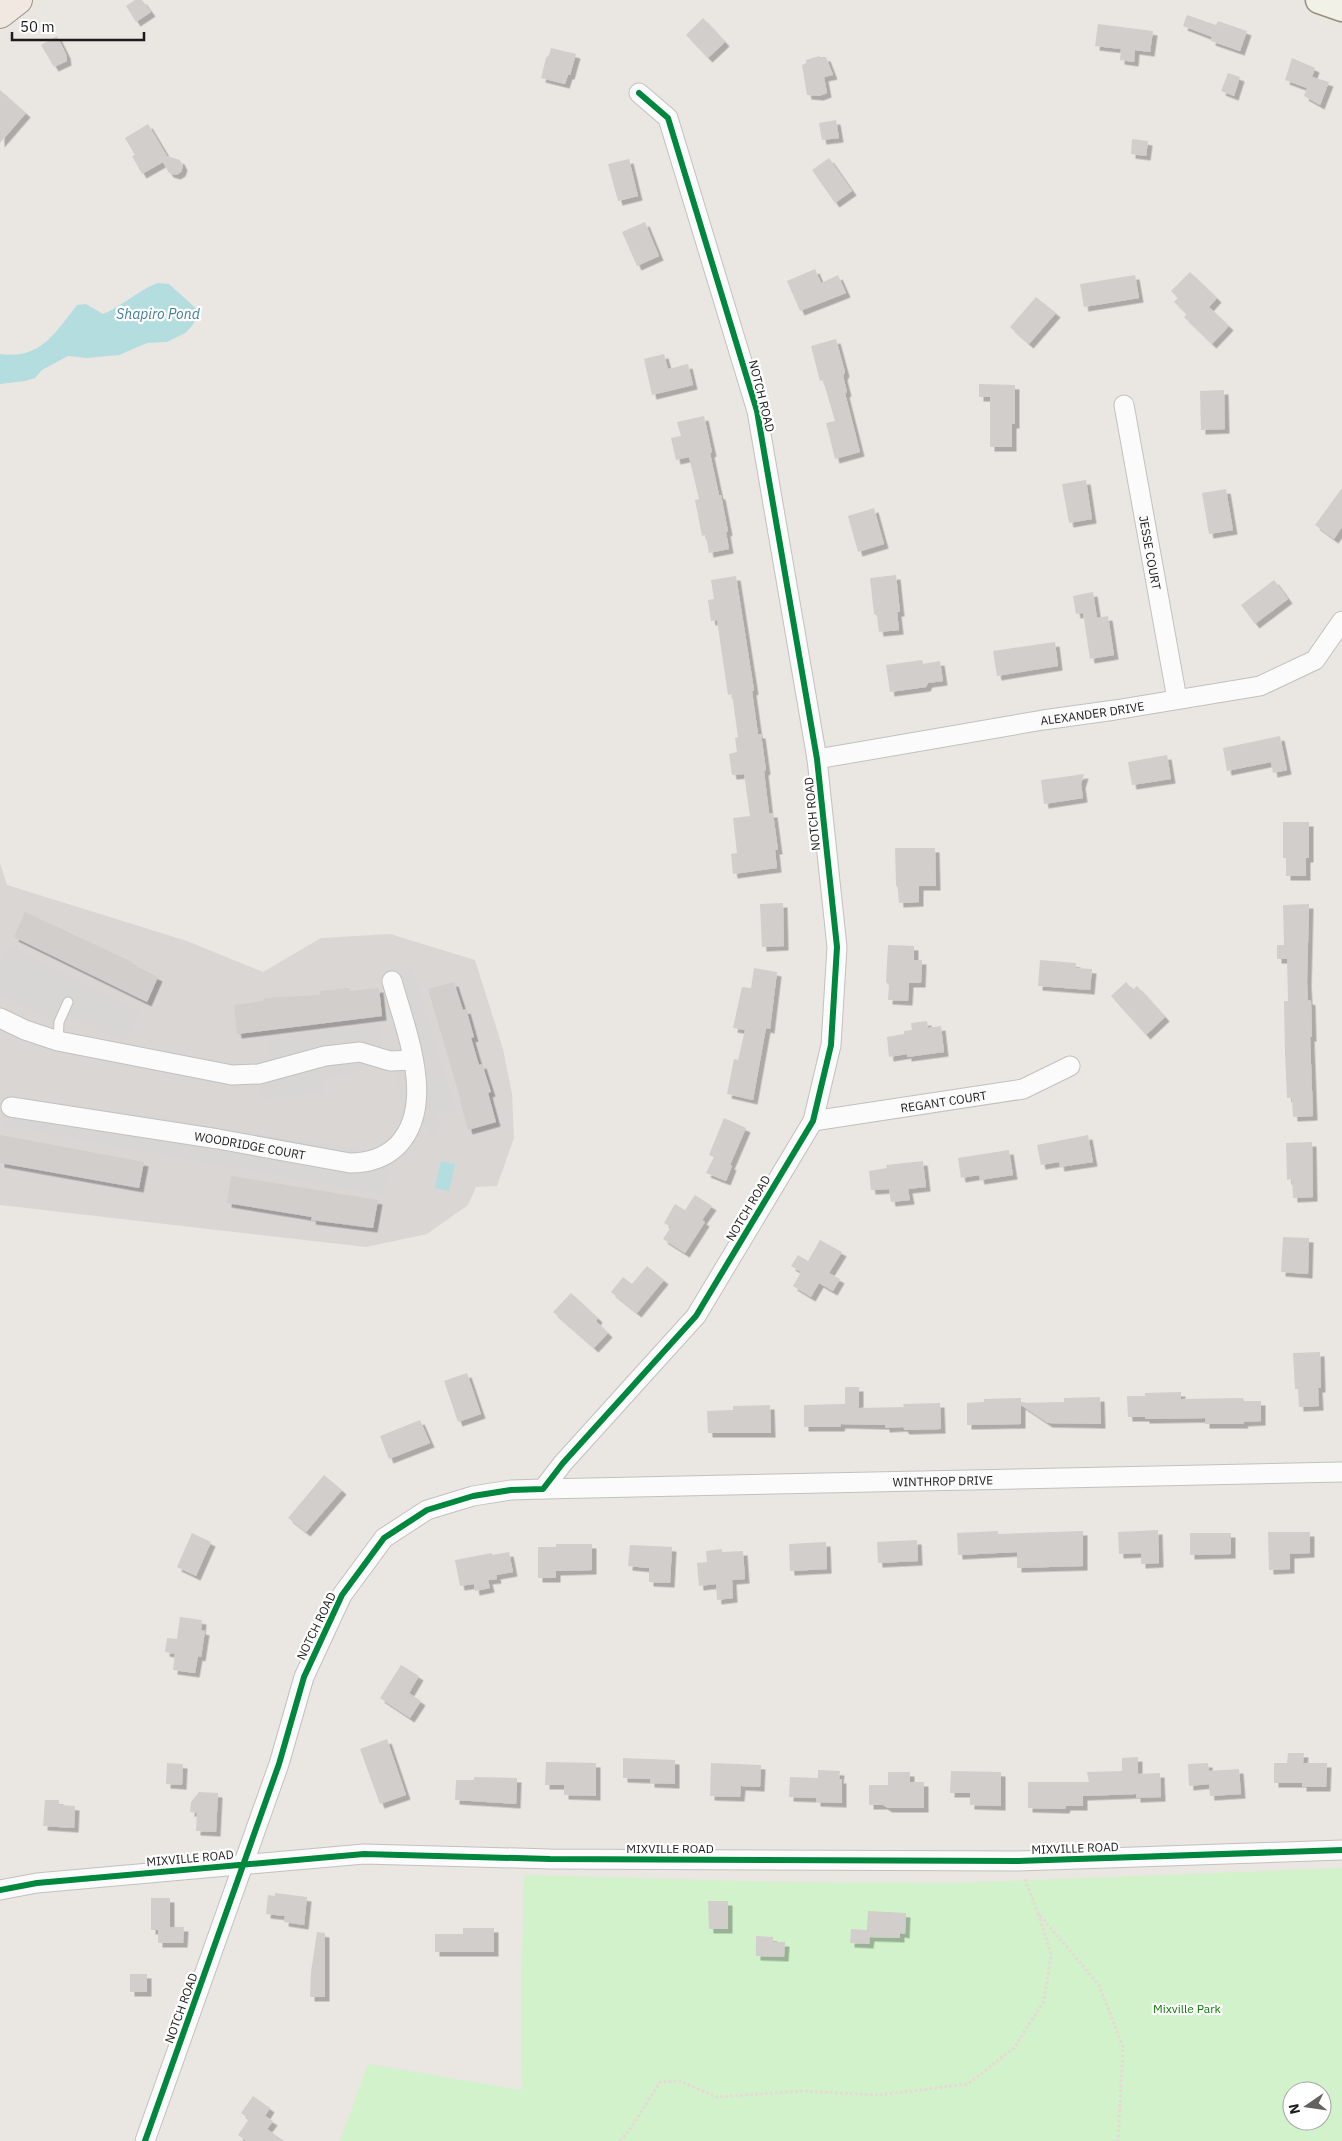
<svg xmlns="http://www.w3.org/2000/svg" width="1342" height="2141" viewBox="0 0 1342 2141" font-family="'IBM Plex Sans',sans-serif">
<style>
.residential{fill:#d9d6d4}
.religious{fill:#d8d6d4}
.park{fill:#d1f2ca;fill-rule:evenodd}
.water{fill:#b3dddf}
.building{fill:#d2cecb;filter:url(#shadow)}
.lines{fill:none;stroke-linecap:round;stroke-linejoin:round}
.service-casing{stroke:#c2c1bf;stroke-width:11}
.minor-casing{stroke:#c2c1bf;stroke-width:21}
.secondary-casing{stroke:#94917a;stroke-width:29}
.primary-casing{stroke:#9f9080;stroke-width:30}
.path{stroke:#ead7d7;stroke-width:3;stroke-dasharray:2.5 2.5;stroke-linecap:butt}
.service{stroke:#fcfbfb;stroke-width:9}
.minor{stroke:#fcfbfb;stroke-width:19}
.secondary{stroke:#f2f1e8;stroke-width:26}
.primary{stroke:#f0e8e1;stroke-width:28}
.cycleway-casing{stroke:#fff;stroke-width:9}
.cycleway{stroke:#00873e;stroke-width:6}
.labels{text-anchor:middle;dominant-baseline:central;stroke-width:4.5;stroke-linejoin:round;paint-order:stroke}
.street-label{font-size:12px;fill:#1b1b1b;stroke:#fff}
.park-label{font-size:12px;fill:#0e7b06;stroke:#fff}
.water-label{font-size:14px;font-style:italic;fill:#3f7d9d;stroke:#fff}
</style>
<defs>
<filter id="shadow"><feDropShadow dx="4.5" dy="4.5" stdDeviation="0" flood-color="#0004"/></filter>
</defs>
<rect width="100%" height="100%" fill="#eae6e2"/>
<path class="residential" d="M0 863 7 885 187 941 263 972 321 938 390 934 475 960 503 1049 512 1094 514 1138 497 1186 476 1187 468 1205 427 1234 366 1247 0 1205Z"/>
<path class="religious" d="M10 946 139 1012 125 1040 107 1034 78 1018 49 1019 0 994V966Z
M412 970 456 1109 437 1115 436 1118 442 1126 434 1136 420 1123 400 1117 402 1105 398 1082 399 1041 381 979Z
M380 1024 383 1047 356 1073 322 1077 324 1092 261 1099 259 1084 270 1057 269 1039Z
M9 1095 369 1151 389 1164 384 1195 3 1125Z"/>
<path class="park" d="M1342 1868V2141H340L368 2064 522 2090 521 1996 524 1875 780 1882 956 1883ZM1292 2091H1322V2121H1292Z"/>
<path class="water" d="M158 283 169 284 200 312 192 326 185 333 167 342 147 343 119 355 87 358 68 356 42 370 35 378 25 381 0 384V354C40 360 55 333 77 305L86 304 103 314C123 306 138 290 158 283Z
M441 1161 455 1164 449 1191 435 1188Z"/>
<path class="building" d="M135 0H142L151 12 136 22 126 6Z
M1187 15 1216 25 1218 21 1247 31 1240 51 1211 41 1212 37 1183 26Z
M703 18 725 42 708 58 686 35Z
M1098 24 1153 31 1150 52 1135 50 1134 62 1120 60 1121 49 1095 46Z
M57 36 66 54 67 61 54 67 41 45Z
M551 48 576 54 570 75H568L565 84 541 78 546 58 549 55Z
M819 56 820 57H826L833 75 824 77 827 93 819 96 807 95 802 65 806 63V60Z
M1292 58 1315 68 1312 77 1329 82 1320 105 1304 96 1307 88 1285 80Z
M1228 73 1240 77 1234 96 1221 91Z
M0 90 26 113 0 143Z
M836 120 839 138 822 140 819 123Z
M148 124 167 156 180 160 183 166 181 172 176 175 169 173 163 162 142 174 132 156 135 155 125 138Z
M1132 139 1148 141 1146 156 1131 154Z
M829 158 852 191 835 203 812 170Z
M629 159 638 196 618 201 608 164Z
M645 222 659 256 637 266 622 232Z
M815 269 821 283 838 275 846 293 800 311 787 281Z
M1190 272 1217 298 1209 307 1229 326 1212 344 1184 317 1187 314 1174 302 1178 298 1171 291Z
M1135 275 1139 298 1084 307 1080 284Z
M1036 297 1056 313 1029 344 1010 327Z
M836 339 845 372 843 376 847 392 845 393 860 452 835 459 826 423 835 421 823 380 820 381 811 346Z
M664 354 668 369 688 364 693 385 652 395 644 359Z
M979 384 1015 385V424H1012V447H990V397H979Z
M1224 390 1225 429 1201 430 1200 391Z
M704 416 712 452 710 453 719 495H721L728 531 726 532 729 549 709 553 706 535 702 536 695 500 699 499 689 457 676 460 671 438 681 436 677 422Z
M1086 480 1092 519 1069 523 1062 484Z
M1342 488V527L1334 539 1315 525Z
M1226 489 1233 530 1209 534 1202 493Z
M874 508 884 544 858 552 848 516Z
M896 575 900 612H897L899 630 879 632 877 616 874 614 870 578Z
M736 576 754 690 752 691 758 734H761L766 770 764 771 769 813H773L778 850H775L777 868 733 874 731 854 737 853 733 818 750 816 744 774 732 775 729 754 737 752 735 738 738 737 732 694 728 695 717 620 711 621 708 600 714 599 711 580Z
M1274 580 1288 599 1255 624 1241 605Z
M1093 592 1097 618 1108 616 1114 655 1090 659 1083 613 1076 614 1073 596Z
M1055 642 1058 666 997 676 993 651Z
M922 660 923 664 940 661 943 681 928 683 926 687 890 692 886 665Z
M1280 736 1287 770 1273 773 1271 762 1227 771 1223 748Z
M1167 755 1171 779 1132 785 1128 762Z
M1084 774 1081 784 1083 798 1044 804 1041 780Z
M1283 822H1309V858H1306V876H1286V858H1283Z
M895 848H935L936 886H919V902L899 903 898 889 896 885Z
M783 903 784 946 762 947 760 904Z
M1309 904 1307 982 1308 1000 1311 1001 1312 1037H1310L1313 1116 1293 1117 1292 1098H1287L1285 1053 1284 1001H1288L1287 959H1277V945H1284L1283 905Z
M25 912 132 962 131 964 158 977 147 1002 14 937Z
M888 945 914 946V960H922L921 983H909L908 1001 888 1000 889 985 886 982Z
M1040 960 1076 963V968L1092 969 1090 990 1038 986Z
M754 968 777 972 770 1029 766 1028 753 1100 727 1094 734 1059 738 1060 745 1030 733 1028 742 987 751 988Z
M454 982 463 1010 466 1009 474 1037 471 1038 479 1065 482 1064 491 1092 488 1093 496 1122 468 1130 460 1101H461L428 989Z
M1126 982 1133 990 1137 986 1165 1017 1146 1035 1111 996Z
M349 988 350 991 379 988 382 1016 237 1034 234 1005 263 1001 264 998 320 995V991Z
M927 1021 928 1028 941 1026 944 1052 907 1057V1054L889 1057 887 1037 904 1034V1031L912 1030 911 1023Z
M724 1118 746 1128 730 1165 732 1166 726 1181 706 1173 714 1157 709 1155Z
M0 1135 144 1162 139 1188 0 1163Z
M1088 1135 1093 1162 1060 1167 1059 1162 1041 1165 1037 1145Z
M1312 1142 1313 1197 1293 1198 1292 1179 1287 1180 1286 1143Z
M1009 1150 1013 1175 980 1180 979 1175 961 1178 958 1158Z
M923 1161 926 1187 908 1189 910 1200 891 1202 889 1189 871 1190 869 1171 887 1168 886 1165Z
M231 1176 378 1200 373 1228 311 1220 312 1217 227 1203Z
M695 1195 712 1206 702 1220 705 1222 685 1253 663 1239 671 1227 664 1223 675 1204 685 1210Z
M1283 1237 1309 1238 1308 1274 1281 1272Z
M820 1240 842 1252 829 1273 840 1279 833 1291 819 1283 811 1297 793 1286 801 1272 791 1266 798 1255 808 1261Z
M647 1266 664 1280 637 1313 611 1292 623 1277 632 1284Z
M571 1293 598 1318 596 1321 608 1333 594 1348 553 1312Z
M1320 1352 1321 1388H1318L1319 1406 1299 1407 1298 1389H1295L1293 1353Z
M467 1373 481 1414 458 1422 444 1381Z
M845 1387H859V1408L904 1407 903 1404 940 1403 941 1429 905 1430 903 1427 885 1428V1425L841 1424 840 1427H804V1405L845 1404Z
M1181 1392V1399L1243 1398 1244 1401H1261V1421L1243 1422 1244 1424H1205V1418L1145 1419V1417H1128L1127 1396H1145V1393Z
M1100 1397 1101 1424 1048 1423 1021 1405V1424L967 1425V1403L984 1402V1399L1021 1398V1403L1064 1402V1398Z
M770 1405 771 1433H708L707 1411 733 1410V1406Z
M420 1420 430 1443 389 1459 380 1436Z
M324 1475 342 1490 306 1532 288 1518Z
M1158 1530 1159 1563 1141 1564V1553L1119 1554 1118 1532Z
M998 1531V1534L1083 1531V1566L1017 1568V1552L958 1555 957 1533Z
M1268 1532H1310V1553L1290 1554V1569L1269 1570Z
M192 1533 211 1542 196 1576 177 1567Z
M1190 1533H1231V1554L1190 1555Z
M917 1540 918 1561 878 1563 877 1542Z
M826 1542 827 1569 790 1571 789 1544Z
M556 1544H592V1570L556 1571V1578H538V1547H556Z
M630 1545 672 1547 670 1583 649 1582V1568L628 1566Z
M722 1549V1552L743 1551 745 1579 732 1580 733 1598 717 1600 716 1584 699 1586 697 1563 707 1562 706 1551Z
M509 1552 513 1572 496 1575 497 1579 488 1580 490 1588 475 1591 474 1584 460 1586 455 1560 492 1553V1555Z
M180 1617 202 1620 201 1630 205 1631 201 1657 198 1656 195 1673 173 1670 175 1654 165 1652 167 1638 177 1639Z
M401 1665 419 1676 409 1693 421 1701 410 1718 380 1698Z
M387 1739 406 1795 380 1804 360 1749Z
M1288 1753H1304L1303 1763H1327L1326 1787H1302V1783H1274V1763H1287Z
M1138 1757V1774L1160 1773 1161 1797 1136 1798V1794L1083 1796V1806H1066L1065 1809 1028 1808V1782H1089L1087 1772 1122 1771V1758Z
M623 1758 675 1760V1784L650 1783V1779L623 1778Z
M546 1762 596 1763V1796L564 1795V1785H545Z
M167 1763 183 1764 182 1785 166 1784Z
M711 1763 761 1765 760 1787 741 1786 740 1797 710 1796Z
M1208 1763 1209 1771 1239 1769 1241 1794 1210 1796 1209 1784 1189 1786 1188 1764Z
M818 1770 840 1771 839 1779H842V1803L816 1802V1798L789 1797 790 1777 818 1778Z
M951 1771 1001 1772V1806L970 1805V1793H950Z
M888 1772H910V1782H924V1808H888L883 1805H869V1785H888Z
M474 1777 517 1778 516 1804 455 1800 456 1780H474Z
M199 1792 218 1793 216 1832 196 1831 197 1813 190 1812 191 1802Z
M45 1800H59V1805L75 1806 74 1828 43 1826Z
M275 1893 307 1897 304 1925 284 1922 285 1916 266 1914 268 1895 275 1896Z
M151 1898H170V1927H184L183 1943H158V1930H151Z
M708 1901H728V1929H709Z
M868 1911 906 1913 905 1934 900 1933V1938L870 1937 869 1944 850 1943 851 1929 867 1930Z
M463 1928H494V1952H435V1934H463Z
M317 1932 325 1933V1997H310L311 1972Z
M756 1936 773 1937V1942H785L784 1957 756 1956Z
M130 1974H147V1992H130Z
M253 2096 270 2108 265 2116 273 2121 267 2129 284 2141H247L238 2135 249 2119 241 2113Z"/>
<g class="lines">
<g class="service-casing">
<path id="service" d="M58 1041 59 1022 68 1002"/>
</g>
<g class="minor-casing">
<g id="minor">
<path id="s1" d="M1124 405 1177 699"/>
<path id="s2" d="M817 759 1043 720 1115 710 1260 686 1315 660 1342 621"/>
<path d="M0 1018 25 1030 58 1041 232 1075 259 1074 325 1056 360 1052 390 1061 413 1060"/>
<path id="s3" d="M11 1107 218 1139 350 1163C368 1163 384 1159 398 1145 437 1104 405 1029 392 981"/>
<path id="s4" d="M813 1121 1023 1089 1070 1066"/>
<path id="s5" d="M543 1489 1342 1472"/>
<path d="M0 1890 37 1883 364 1854 550 1859 1018 1861 1342 1850"/>
<path d="M145 2141 279 1764 304 1677 342 1595 384 1538 427 1510 473 1496 511 1490 543 1489 563 1463 696 1316 813 1121 831 1045 837 947 817 759 757 411 668 118 639 93"/>
</g>
</g>
<g class="secondary-casing">
<path id="secondary" d="M1319 0 1342 8"/>
</g>
<g class="primary-casing">
<path id="primary" d="M0 14 18 0"/>
</g>
<path class="path" d="M1025 1879 1038 1913 1099 1985 1123 2047 1118 2141
M620 2141 631 2128 660 2082 679 2081 717 2097 801 2091 879 2095 968 2084 1014 2048 1044 2001 1051 1954 1038 1913"/>
<use href="#service" class="service"/>
<use href="#minor" class="minor"/>
<use href="#secondary" class="secondary"/>
<use href="#primary" class="primary"/>
<g class="cycleway-casing">
<path id="cycleway" d="M0 1890 37 1883 364 1854 550 1859 1018 1861 1342 1850
M145 2141 279 1764 304 1677 342 1595 384 1538 427 1510 473 1496 511 1490 543 1489 563 1463 696 1316 813 1121 831 1045 837 947 817 759 757 411 668 118 639 93"/>
</g>
<use href="#cycleway" class="cycleway"/>
</g>
<g class="labels">
<g class="street-label">
<text transform="translate(762 396) rotate(76)">NOTCH ROAD</text>
<text stroke="none"><textPath href="#s1" startOffset="150">JESSE COURT</textPath></text>
<text stroke="none"><textPath href="#s2" startOffset="279">ALEXANDER DRIVE</textPath></text>
<text transform="translate(812 814) rotate(-96)">NOTCH ROAD</text>
<text stroke="none"><textPath href="#s4" startOffset="132">REGANT COURT</textPath></text>
<text stroke="none"><textPath href="#s3" startOffset="242">WOODRIDGE COURT</textPath></text>
<text transform="translate(748 1208) rotate(-59)">NOTCH ROAD</text>
<text stroke="none"><textPath href="#s5" startOffset="400">WINTHROP DRIVE</textPath></text>
<text transform="translate(316 1626) rotate(-64)">NOTCH ROAD</text>
<text x="670" y="1848">MIXVILLE ROAD</text>
<text transform="translate(1075 1848) rotate(-2)">MIXVILLE ROAD</text>
<text transform="translate(190 1858) rotate(-5)">MIXVILLE ROAD</text>
<text transform="translate(181 2008) rotate(-70)">NOTCH ROAD</text>
</g>
<g class="park-label">
<text x="1187" y="2008">Mixville Park</text>
</g>
<g class="water-label">
<text x="158" y="314">Shapiro Pond</text>
</g>
</g>
<g transform="translate(1307 2106) rotate(257)"><circle r="24" fill="#ffffff" stroke="#a4a4a4"/>
<path d="M0-4L9 19L0 12L-9 19Z" fill="#636261"/>
<text y="-8" font-size="14" font-weight="bold" text-anchor="middle" fill="#1b1b1b">N</text>
</g>
<path d="M12 32v8h132v-8" fill="none" stroke="#1b1b1b" stroke-width="2.5"/>
<text x="20" y="32" font-size="15" fill="#1b1b1b" stroke="#ffffff" stroke-width="4" paint-order="stroke">50 m</text>
</svg>
